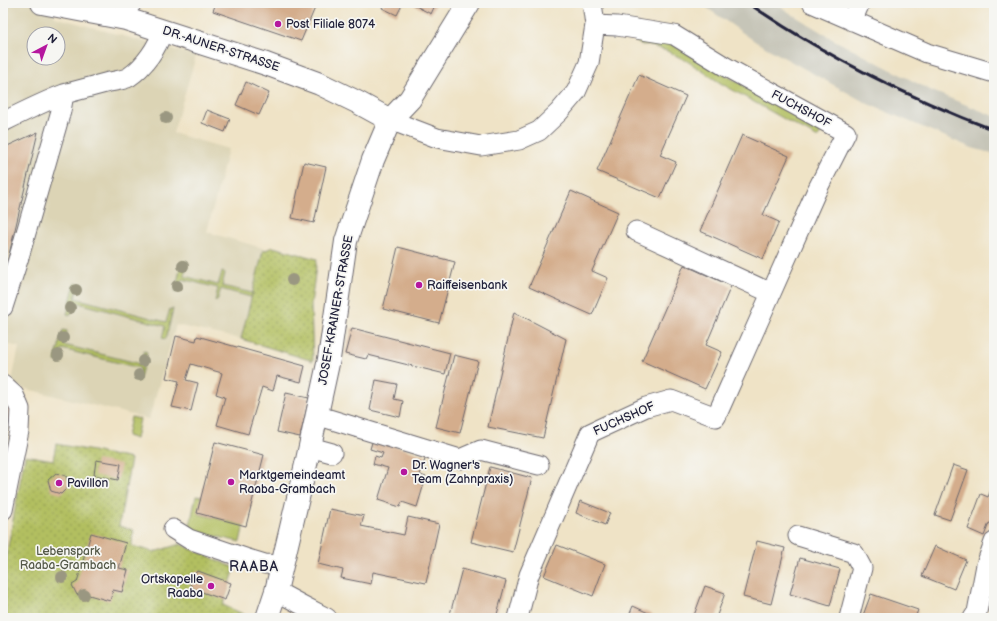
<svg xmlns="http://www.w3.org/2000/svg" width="997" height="621" viewBox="0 0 997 621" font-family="'Balsamiq Sans',sans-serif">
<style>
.built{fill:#dcd4b5;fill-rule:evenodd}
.railway{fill:#c6c5b8}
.green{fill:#b2bf61;stroke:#6a704e}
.park{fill:url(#park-dots);stroke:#6a704e}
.building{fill:#d4ad8c}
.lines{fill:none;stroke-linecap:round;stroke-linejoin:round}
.minor-casing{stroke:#6a666c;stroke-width:21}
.major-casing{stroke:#6a666c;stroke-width:24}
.minor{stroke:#fff;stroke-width:19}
.major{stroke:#fff;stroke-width:22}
.rail{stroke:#22223b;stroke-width:3}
.tree{fill:#9a9781}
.poi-dot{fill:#b5179e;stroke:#f6f6f2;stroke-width:1.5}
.labels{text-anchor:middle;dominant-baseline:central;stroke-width:3.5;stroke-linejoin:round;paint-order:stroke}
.poi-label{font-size:12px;fill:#22223b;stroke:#f6f6f2;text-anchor:start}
.street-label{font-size:12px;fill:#22223b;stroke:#f6f6f2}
.park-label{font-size:12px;fill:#545948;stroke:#f6f6f2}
.quarter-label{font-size:14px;letter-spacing:1px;fill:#22223b;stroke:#f6f6f2}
</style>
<defs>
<pattern id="park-dots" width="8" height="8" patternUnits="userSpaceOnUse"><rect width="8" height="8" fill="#b2bf61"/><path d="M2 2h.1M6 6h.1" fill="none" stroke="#909b51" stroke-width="1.8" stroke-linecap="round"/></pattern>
</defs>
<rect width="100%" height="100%" fill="#f6f6f2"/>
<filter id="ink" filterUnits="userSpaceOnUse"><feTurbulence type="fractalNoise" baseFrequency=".025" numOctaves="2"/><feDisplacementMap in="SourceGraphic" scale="8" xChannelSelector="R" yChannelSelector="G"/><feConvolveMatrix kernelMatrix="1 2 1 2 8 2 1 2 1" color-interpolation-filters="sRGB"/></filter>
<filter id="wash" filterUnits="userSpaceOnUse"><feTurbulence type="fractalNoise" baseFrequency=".012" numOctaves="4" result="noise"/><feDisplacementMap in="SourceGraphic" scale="16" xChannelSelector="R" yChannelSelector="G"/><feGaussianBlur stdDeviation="0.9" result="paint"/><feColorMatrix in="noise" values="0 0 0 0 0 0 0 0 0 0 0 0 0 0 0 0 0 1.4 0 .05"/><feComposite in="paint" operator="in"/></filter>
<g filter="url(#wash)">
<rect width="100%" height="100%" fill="#efe3c6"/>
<path class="built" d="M3 3H49L55 17 196 56 173 133 228 149 207 232 266 249 245 340 176 325 149 419 11 385 19 347 3 343ZM34 34H58V58H34Z"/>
<path class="railway" d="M700 3H774L834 40 932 91 994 116V154L972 148 868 104 756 42Z"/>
<path class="green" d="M635 37 671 44 822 130 818 138 722 84 687 61 667 51 648 45H641L636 42Z
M182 261 187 262 184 276 218 285 222 272 225 273 222 286 252 293 251 297 221 289 217 301H215L218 288 182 279 178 291H175Z
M75 283 79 284 75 298 166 322 170 309H173L166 339 162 338 165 326 75 302 71 315 67 314Z
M63 330 67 331 64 345 141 364 144 351 147 352 139 381H137L140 368 62 349 59 361H55Z
M131 417 140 419 136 439 127 436Z
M196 496 203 497 199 514 244 525 240 542 189 530Z"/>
<path class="park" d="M273 247 317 259 311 304 313 361 241 339 263 251Z
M56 444 93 451 131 459 119 526 133 530 132 546 154 552 180 544 235 568 223 605 252 618H3V573L25 455 53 460Z"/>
<g id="blocks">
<path class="building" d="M216 3H317L301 41 213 11Z
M384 3H407L406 5 403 3 397 15 382 8Z
M410 3H436L431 14Z
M639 75 686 96 660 155 676 162 660 198 597 171Z
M246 82 269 93 259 115 236 105Z
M207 110 230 119 225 132 202 123Z
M38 132 4 276H3V148Z
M742 135 789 156 763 215 779 222 763 259 700 231Z
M304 162 326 167 314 223 292 218Z
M571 191 618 212 592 271 608 278 592 315 529 287Z
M398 247 455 262 439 323 383 309Z
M684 265 731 286 706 345 722 352 705 389 642 361Z
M514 312 566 339 543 438 488 427Z
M352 328 450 353 445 374 368 355 366 359 345 354Z
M176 336 196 341 197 336 305 366 301 382 277 376 273 391 262 387 248 434 217 425 225 397 216 394 222 373 191 364 186 380 198 383 191 411 172 407 179 381 166 378Z
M454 355 478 361 460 433 436 427Z
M376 380 397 384 394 399 403 401 400 417 370 410Z
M286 393 309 398 300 437 277 432Z
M3 406 12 408 4 443H3Z
M373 439 426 456 420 475 426 477 417 507 402 502 400 507 378 500 388 468 373 464 375 456 381 458 383 453 370 449Z
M215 442 264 455 246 526 197 513Z
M96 460 121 464 118 480 94 475Z
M953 465 968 470 950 520 935 515Z
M490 467 532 478 513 552 471 542Z
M56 473 66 476 69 486 61 494 51 491 48 480Z
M994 482V524L989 523 984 536 968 529 981 494 988 497Z
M580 501 610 513 605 525 576 513Z
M330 509 364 516 361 526 404 535 408 517 439 524 426 583 373 572 371 584 341 578 343 570 318 564Z
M91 533 126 543 119 568 128 570 122 592 113 590 110 601 82 593 77 595 72 585 77 582Z
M757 541 785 548 771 604 743 597Z
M557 545 605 564 593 596 544 576Z
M935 546 966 560 954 589 922 576Z
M800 558 840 569 830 606 790 594Z
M462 569 506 581 496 618H449Z
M198 571 231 583 225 600 193 589 189 582 191 576Z
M705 586 725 593 716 618H693Z
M871 594 918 610 915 618H862Z
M633 606 655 616 654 618H628Z"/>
</g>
</g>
<g filter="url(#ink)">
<use href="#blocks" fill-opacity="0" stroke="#6a666c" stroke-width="1"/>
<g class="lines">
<g class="minor-casing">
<path id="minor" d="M812 3 927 53 994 73
M126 19 129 6 132 3
M852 21 860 3
M390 120 437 138 481 146 519 140 539 131 559 112 576 92 589 63 595 25 592 3
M3 122C23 112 43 102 64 94 79 90 94 86 109 82 115 81 124 80 129 77 144 67 158 47 163 30
M636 231 771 293
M3 307 19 257 61 111 64 94
M3 385 14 395 20 409 19 431 3 510
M316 415 460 459 481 450 539 465
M310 447 332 453
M173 529 189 539 245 558 265 564 281 565
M798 536 854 553 862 568 849 618
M276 591 302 605 327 618
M518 618 529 575 590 433 646 407 671 400 716 417 816 192 846 133 773 93 726 67 674 35 617 26 595 25
M973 618 977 612 986 565 994 542"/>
</g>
<g class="major-casing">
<path id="major" d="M42 3 126 19 266 64 320 84 357 102 390 120
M267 618 276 591 307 460 329 359 346 241 373 160 390 120 410 99 469 3"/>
</g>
<use href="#minor" class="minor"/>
<use href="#major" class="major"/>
<path class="rail" d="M748 3C825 56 907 97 994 130"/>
</g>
<g class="tree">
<circle cx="166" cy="118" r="6"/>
<circle cx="183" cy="266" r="6"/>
<circle cx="292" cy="280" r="6"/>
<circle cx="177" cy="286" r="6"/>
<circle cx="76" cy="290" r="6"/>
<circle cx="70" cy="308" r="6"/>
<circle cx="63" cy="338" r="6"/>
<circle cx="58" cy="355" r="6"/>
<circle cx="143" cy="361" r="6"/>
<circle cx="139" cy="375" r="6"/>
<circle cx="62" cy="577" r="6"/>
<circle cx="84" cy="595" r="6"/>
</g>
</g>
<g class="poi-dot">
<circle cx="278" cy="24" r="4"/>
<circle cx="419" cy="285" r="4"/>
<circle cx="404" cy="472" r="4"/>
<circle cx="231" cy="482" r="4"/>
<circle cx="59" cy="483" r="4"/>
<circle cx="211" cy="586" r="4"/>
</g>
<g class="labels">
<g class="poi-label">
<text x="286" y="24">Post Filiale 8074</text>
<text x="427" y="285">Raiffeisenbank</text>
<text x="412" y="465">Dr. Wagner's<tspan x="412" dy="14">Team (Zahnpraxis)</tspan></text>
<text x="239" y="475">Marktgemeindeamt<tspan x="239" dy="14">Raaba-Grambach</tspan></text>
<text x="67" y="483">Pavillon</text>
<text x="203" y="579" text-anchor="end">Ortskapelle<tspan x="203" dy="14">Raaba</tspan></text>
</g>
<g class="street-label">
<text transform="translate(221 49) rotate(18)">DR.-AUNER-STRASSE</text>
<text transform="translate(801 109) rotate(28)">FUCHSHOF</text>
<text transform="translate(336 310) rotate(-80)">JOSEF-KRAINER-STRASSE</text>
<text transform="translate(624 419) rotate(-24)">FUCHSHOF</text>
</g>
<g class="park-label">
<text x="68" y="551">Lebenspark<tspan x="68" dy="14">Raaba-Grambach</tspan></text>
</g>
<g class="quarter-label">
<text x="254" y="566">RAABA</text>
</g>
</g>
<rect width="997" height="621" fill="none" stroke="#f6f6f2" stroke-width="16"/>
<g transform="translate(46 46) rotate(41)"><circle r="19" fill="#f6f6f2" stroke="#a1a1a9"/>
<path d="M0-3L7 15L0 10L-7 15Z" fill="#b5179e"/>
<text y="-6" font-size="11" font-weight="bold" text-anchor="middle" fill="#22223b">N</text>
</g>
</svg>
